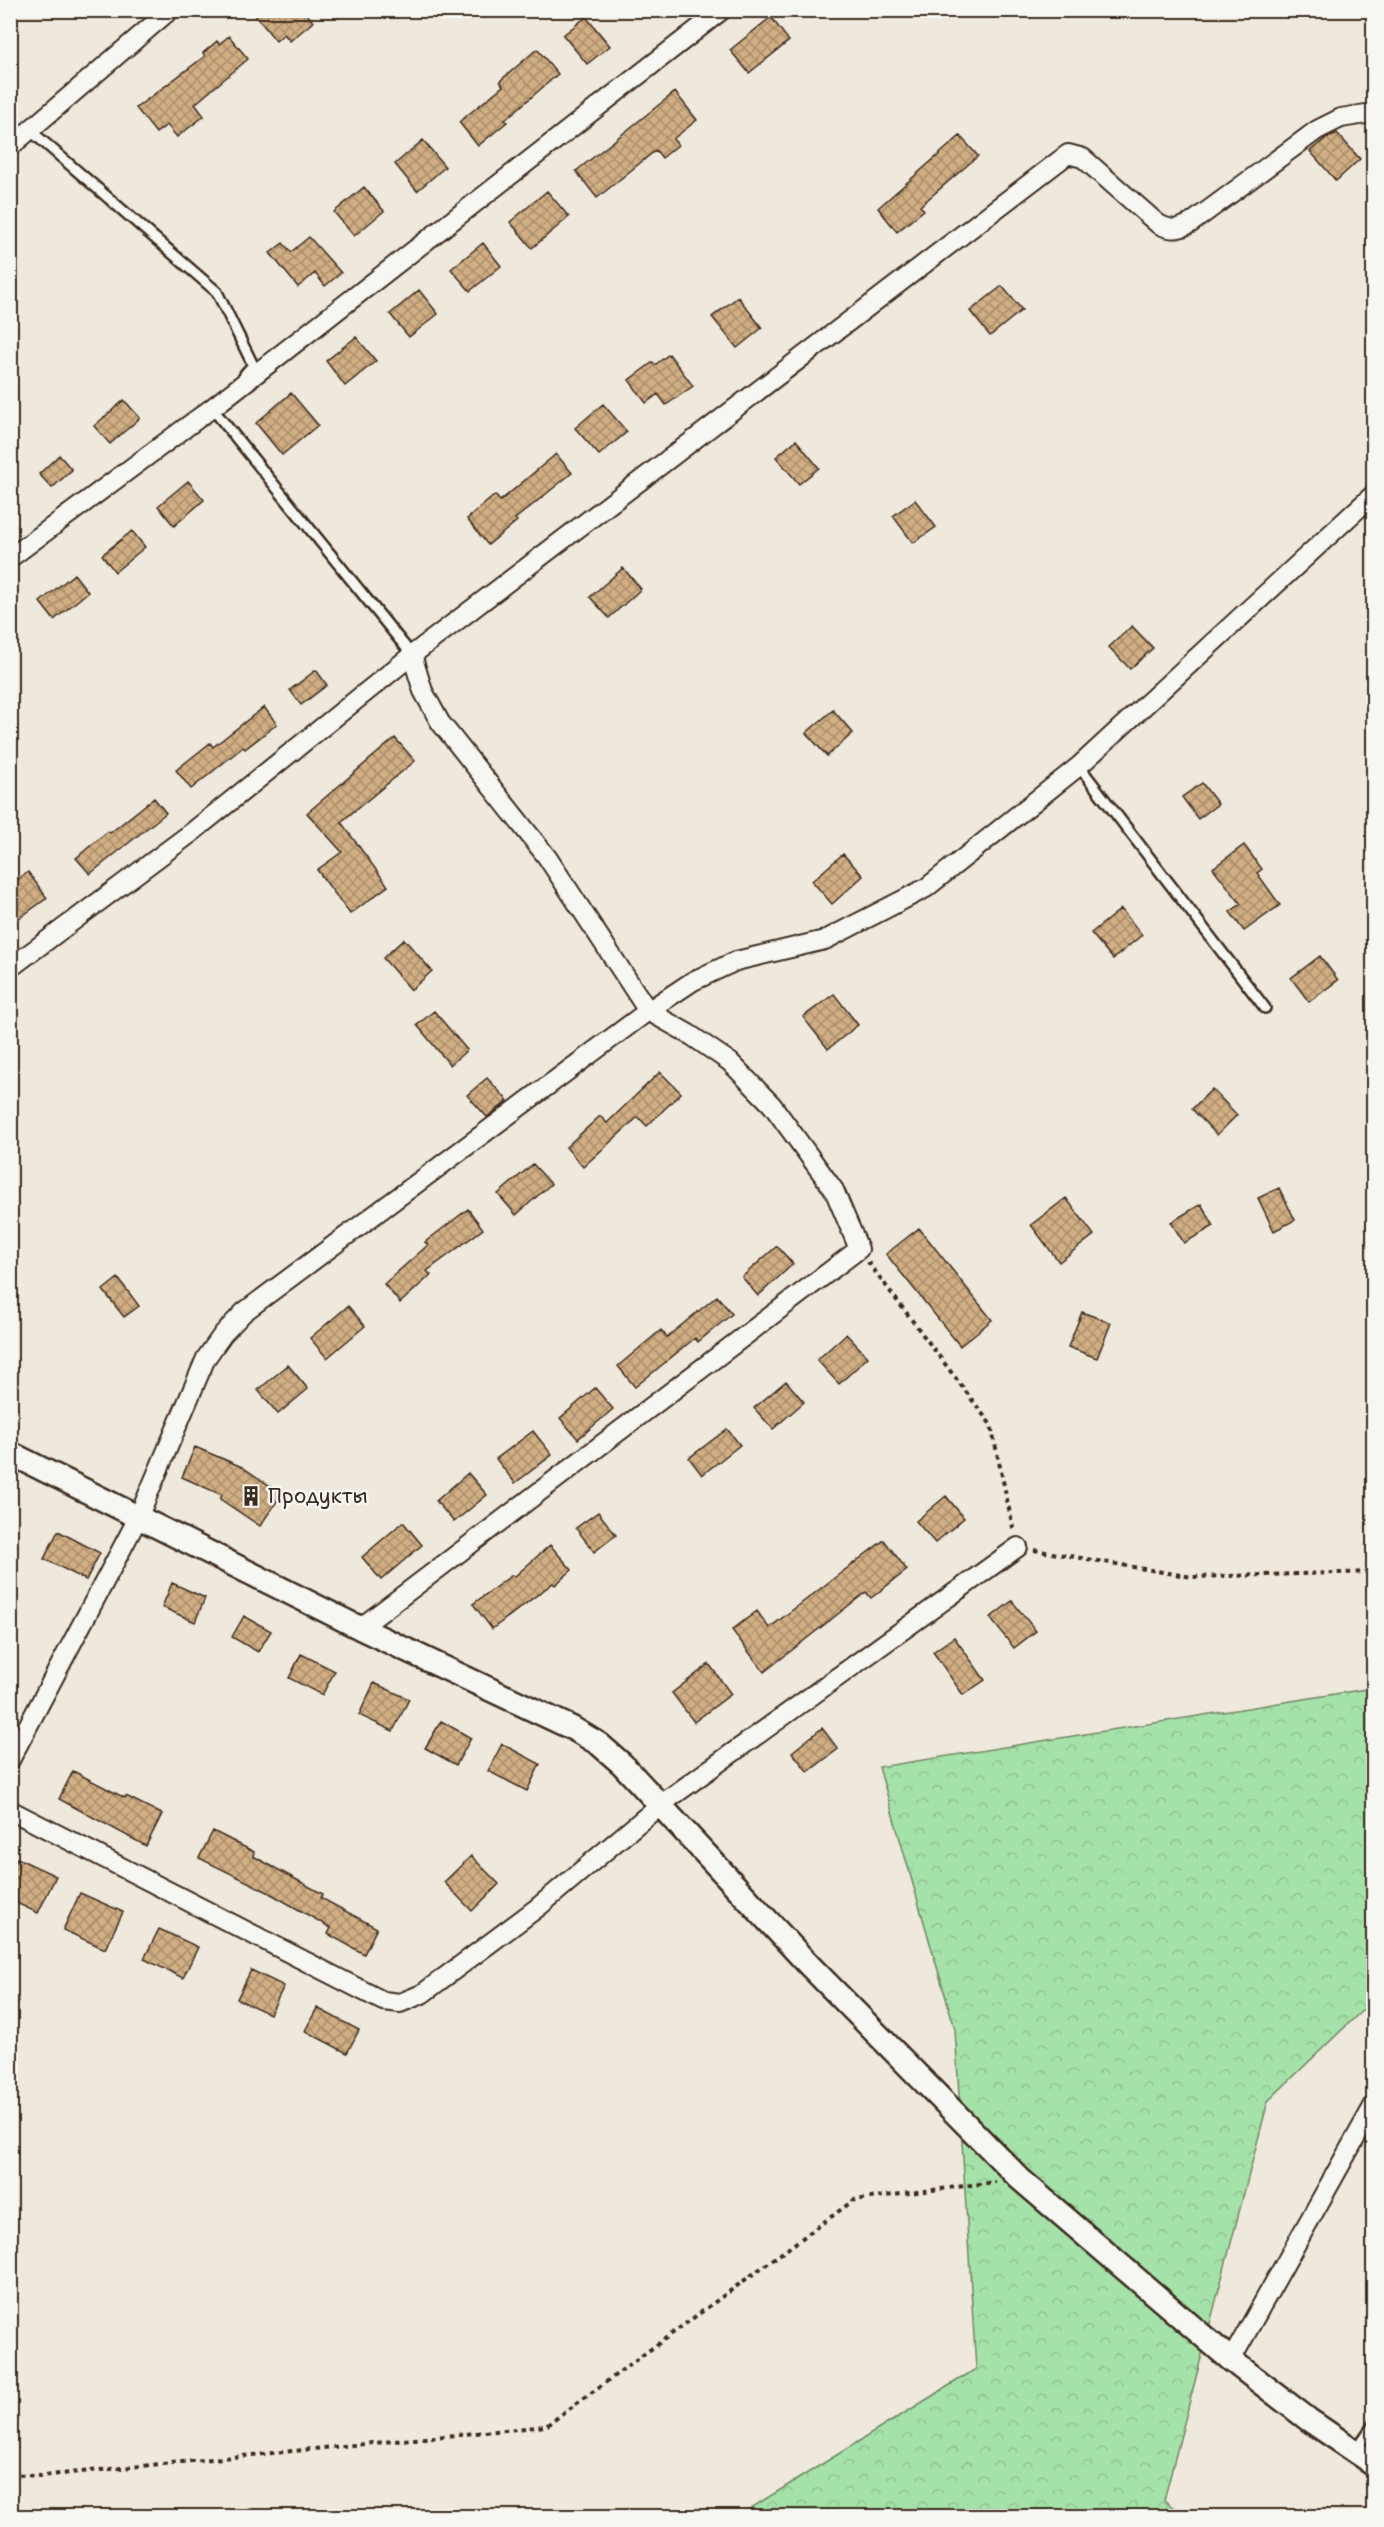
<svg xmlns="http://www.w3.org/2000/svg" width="1384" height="2527" viewBox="0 0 1384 2527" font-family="'Shantell Sans',sans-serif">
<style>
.forest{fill:url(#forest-crowns);stroke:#708664;stroke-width:1.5}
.building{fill:url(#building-cross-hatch);stroke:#3b2a1e;stroke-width:1.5}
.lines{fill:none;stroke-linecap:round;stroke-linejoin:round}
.service-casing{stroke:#3b2a1e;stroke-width:14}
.minor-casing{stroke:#3b2a1e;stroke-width:22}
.tertiary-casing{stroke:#3b2a1e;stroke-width:27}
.path{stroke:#3b2a1e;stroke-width:4;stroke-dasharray:4.5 4.5;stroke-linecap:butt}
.service{stroke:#f6f6f2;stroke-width:9}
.minor{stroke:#f6f6f2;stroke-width:18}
.tertiary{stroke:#f6f6f2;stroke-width:22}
.labels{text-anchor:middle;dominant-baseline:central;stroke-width:5;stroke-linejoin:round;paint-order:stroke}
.poi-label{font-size:21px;fill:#3b2a1e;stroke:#f6f6f2;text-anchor:start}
</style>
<defs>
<pattern id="forest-crowns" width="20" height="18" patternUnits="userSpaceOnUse" patternTransform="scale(1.5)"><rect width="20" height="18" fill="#a5e2a9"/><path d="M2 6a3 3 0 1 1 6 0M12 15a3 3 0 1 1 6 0" fill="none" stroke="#8fc291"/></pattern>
<pattern id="building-cross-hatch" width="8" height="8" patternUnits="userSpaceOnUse" patternTransform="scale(1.5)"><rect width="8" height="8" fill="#d1ae84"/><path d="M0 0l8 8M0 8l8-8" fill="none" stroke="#ab8e6b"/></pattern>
</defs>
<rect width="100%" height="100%" fill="#efe8dc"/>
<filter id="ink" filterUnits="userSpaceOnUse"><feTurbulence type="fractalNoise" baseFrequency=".0167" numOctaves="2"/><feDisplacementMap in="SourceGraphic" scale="12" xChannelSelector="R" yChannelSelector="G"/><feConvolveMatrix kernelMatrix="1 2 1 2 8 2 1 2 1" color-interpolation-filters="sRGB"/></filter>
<g filter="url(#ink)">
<path class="forest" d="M1373 1688V2000L1268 2101 1164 2500 1184 2516H738L976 2369 955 2029 879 1767Z"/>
<path class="building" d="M251 10H304L313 22 290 41 284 34 276 41Z
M586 17 610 46 587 64 563 35Z
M771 17 789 41 749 73 730 50Z
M229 36 248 59 195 104 204 116 177 137 167 125 156 133 136 108 205 56 203 53 217 41 219 44Z
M537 49 558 74 505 120 507 122 478 146 459 122 503 86 500 81Z
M675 92 697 120 673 139 678 145 662 158 656 150 597 198 576 171Z
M1337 133 1360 159 1336 181 1310 151 1325 139Z
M960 136 978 156 920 206 924 210 897 232 878 208Z
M423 140 445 167 417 191 395 164Z
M364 187 384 211 354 236 334 212Z
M547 191 569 217 532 248 510 222Z
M309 237 341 273 325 286 315 273 298 287 270 253 283 243 291 252Z
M483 243 501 266 470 291 451 269Z
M1002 286 1022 310 990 336 970 311Z
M419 290 438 314 409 337 390 314Z
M738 297 762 328 737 348 712 317Z
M356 337 376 361 345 386 326 361Z
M669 354 693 386 666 405 658 394 646 403 629 380 653 362 655 365Z
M291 393 318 425 282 455 256 423Z
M124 400 140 418 110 444 94 426Z
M603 404 627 432 599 455 575 428Z
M796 440 819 468 799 484 776 457Z
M556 454 572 473 515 519 517 521 488 545 467 519 495 495 500 501Z
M59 455 72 470 52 488 39 474Z
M188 481 204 500 174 526 158 506Z
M915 500 936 527 913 543 893 516Z
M132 531 145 547 115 572 102 555Z
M623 568 641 589 609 618 590 597Z
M74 574 88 592 54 620 40 602Z
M1132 626 1153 648 1130 669 1109 647Z
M316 670 327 685 301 705 290 690Z
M264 707 277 724 245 749 243 747 191 789 176 770 210 743 213 747Z
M833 710 853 733 827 756 806 733Z
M395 738 415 761 341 822 388 886 350 914 317 870 342 852 307 813Z
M1202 783 1218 804 1198 819 1182 797Z
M154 798 166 813 90 874 76 858 108 831 110 833Z
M1244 845 1262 869 1257 873 1280 905 1244 931 1230 912 1241 904 1213 868Z
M843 854 863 876 832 904 812 881Z
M28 872 47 898 18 919 10 909V885Z
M1121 909 1142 935 1113 959 1091 933Z
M404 939 432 971 411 990 383 958Z
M1320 956 1338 980 1309 1002 1291 978Z
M834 994 858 1025 828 1049 803 1017Z
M434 1011 467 1050 450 1065 417 1025Z
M660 1072 681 1093 647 1126 638 1117 583 1167 566 1147 600 1116 607 1123Z
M487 1078 508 1101 487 1117 467 1095Z
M1212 1089 1237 1115 1217 1135 1192 1109Z
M533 1164 551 1184 516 1215 498 1194Z
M1279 1188 1295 1220 1274 1231 1258 1198Z
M1066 1198 1094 1235 1059 1262 1031 1225Z
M1201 1204 1214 1226 1184 1243 1171 1222Z
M468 1209 483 1229 427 1271 431 1275 400 1303 384 1284 428 1245 425 1242Z
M919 1228 992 1320 960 1346 886 1254Z
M777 1246 793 1264 758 1296 742 1277Z
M118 1278 139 1306 124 1317 103 1290Z
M717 1296 732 1314 698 1342 695 1338 635 1387 618 1366 661 1330 667 1337Z
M348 1306 365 1326 327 1358 310 1338Z
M1082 1312 1111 1323 1097 1358 1068 1347Z
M846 1334 868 1357 839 1384 817 1360Z
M288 1365 308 1389 278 1414 258 1390Z
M786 1381 804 1402 773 1429 754 1408Z
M595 1388 613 1409 578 1439 560 1418Z
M727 1429 740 1445 702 1475 689 1458Z
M533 1431 552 1455 515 1483 496 1459Z
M195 1447 242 1467 282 1494 260 1526 220 1499 222 1495 182 1477Z
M468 1473 487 1495 454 1522 436 1501Z
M946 1496 964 1518 935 1543 916 1521Z
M598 1512 616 1535 594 1552 576 1528Z
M403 1522 422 1545 381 1580 362 1557Z
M58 1531 100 1553 86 1580 44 1559Z
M884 1540 907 1570 871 1598 866 1592 764 1672 732 1630 757 1611 769 1628Z
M550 1545 572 1570 555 1585 553 1583 492 1629 473 1604 512 1575 514 1577Z
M172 1583 205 1598 195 1622 162 1607Z
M1012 1601 1036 1631 1014 1648 990 1618Z
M244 1616 271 1631 258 1652 232 1637Z
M954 1637 985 1680 963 1695 933 1652Z
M301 1654 335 1671 322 1695 289 1678Z
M709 1664 731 1694 694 1722 672 1693Z
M374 1683 409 1699 393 1731 359 1715Z
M441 1721 471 1738 456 1765 425 1748Z
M822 1728 838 1749 808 1772 792 1752Z
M502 1744 540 1764 527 1791 488 1771Z
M73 1771 125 1798 126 1796 162 1814 146 1846 59 1799Z
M213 1831 254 1852 253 1856 323 1894 321 1898 377 1928 364 1954 328 1934 331 1928 266 1891 199 1858Z
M471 1856 499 1884 472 1911 444 1882Z
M17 1858 56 1876 38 1913 10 1900V1872Z
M80 1893 123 1912 105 1949 63 1930Z
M159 1929 198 1947 183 1978 144 1959Z
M251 1970 284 1986 270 2014 237 1999Z
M317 2008 359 2030 347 2053 305 2031Z"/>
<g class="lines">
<g class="service-casing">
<path id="service" d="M31 131 217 292 253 365 245 374
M215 405 212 408 412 655
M1079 766 1265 1008
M1355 2451 1374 2424"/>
</g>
<g class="minor-casing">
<path id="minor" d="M10 147 170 10
M10 558 212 408 722 10
M412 655 423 691 440 722 547 857 648 1011 693 981 736 961 825 940 926 888 1079 766 1374 494
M10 968 191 833 412 655 1068 154 1083 158 1157 223C1170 231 1178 230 1191 223L1317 130 1341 118 1372 113
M10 1760 138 1518 206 1358 223 1334 244 1312 648 1011 689 1034 730 1062 772 1105 834 1190 859 1249 360 1628
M10 1810 383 2001 400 2003 422 1994 537 1908 660 1805 1018 1547
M1231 2360 1374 2105"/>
</g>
<g class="tertiary-casing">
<path id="tertiary" d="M10 1453 360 1628 572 1728 599 1744 622 1764 809 1965 1020 2179 1231 2360 1309 2420 1374 2464"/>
</g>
<path class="path" d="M868 1262 991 1425 1014 1532
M1034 1550 1192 1577 1374 1572
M10 2474 40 2476 546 2426 854 2200 996 2182"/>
<use href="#service" class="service"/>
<use href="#minor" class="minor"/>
<use href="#tertiary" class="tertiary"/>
</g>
</g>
<defs>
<g id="building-bare" transform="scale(1.62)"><path d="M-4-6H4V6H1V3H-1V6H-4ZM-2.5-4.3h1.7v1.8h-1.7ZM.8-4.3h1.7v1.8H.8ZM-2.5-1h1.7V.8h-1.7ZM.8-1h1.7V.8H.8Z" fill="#3b2a1e" stroke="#f6f6f2" stroke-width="2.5" paint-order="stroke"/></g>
</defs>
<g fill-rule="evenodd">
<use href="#building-bare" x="251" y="1496"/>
</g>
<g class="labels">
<g class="poi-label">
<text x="268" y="1496">Продукты</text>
</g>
</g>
<rect width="1384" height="2527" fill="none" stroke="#f6f6f2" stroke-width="36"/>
<rect x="18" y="18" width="1348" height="2491" fill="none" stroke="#3b2a1e" stroke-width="2" filter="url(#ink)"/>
</svg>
